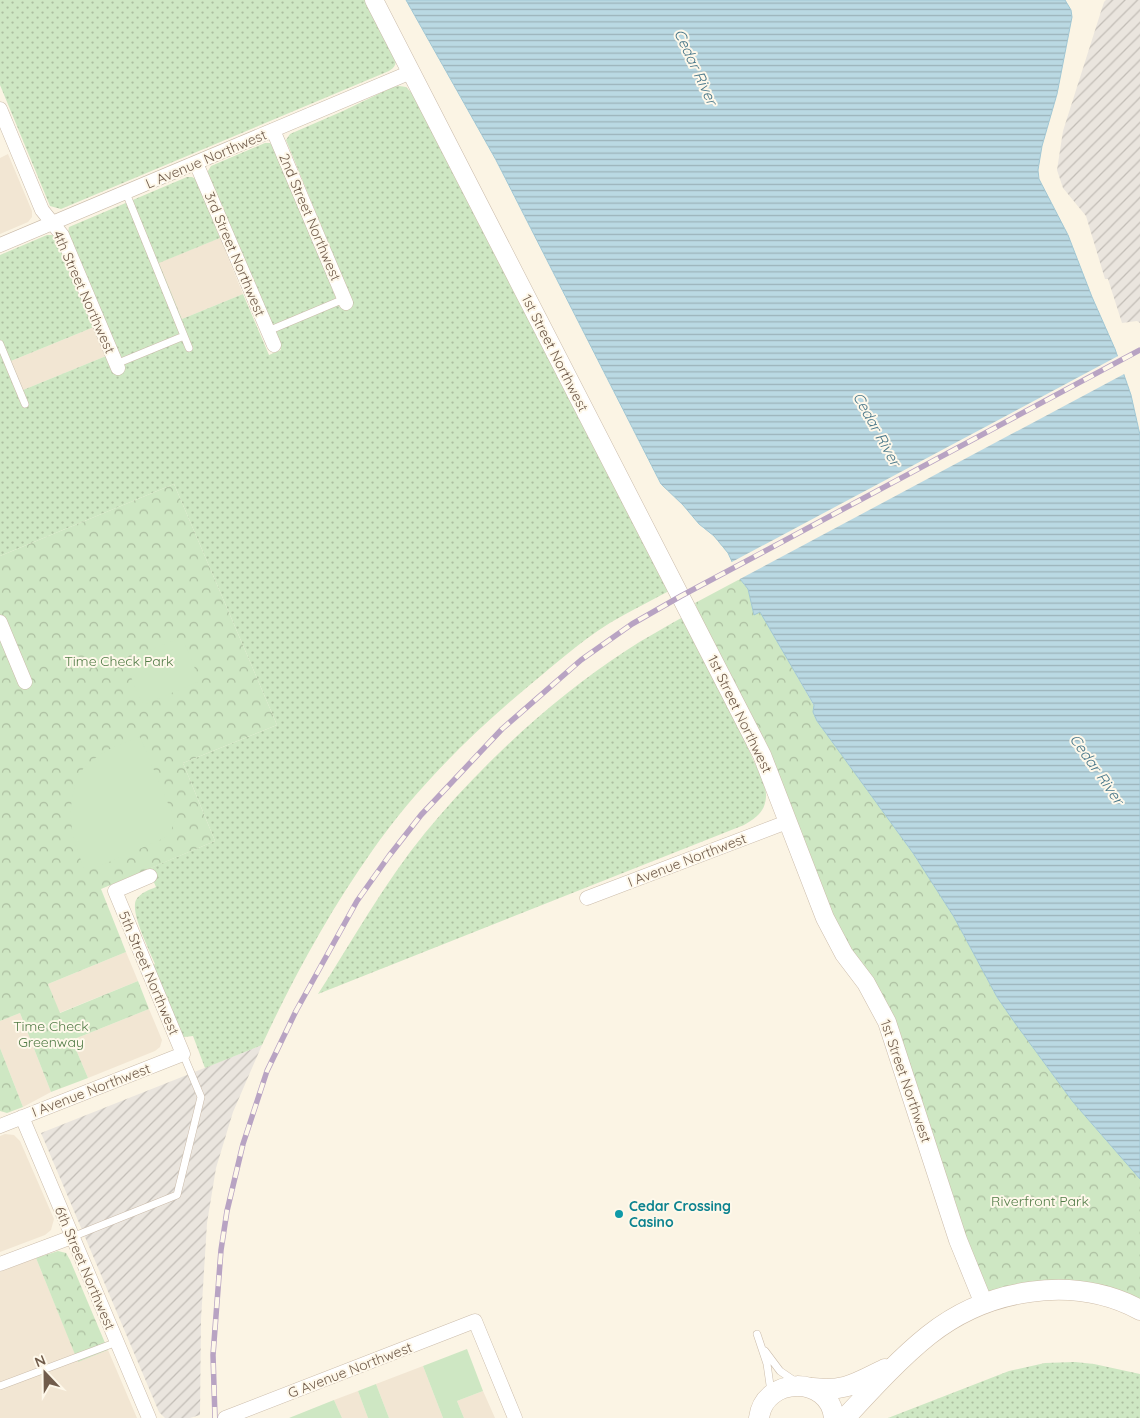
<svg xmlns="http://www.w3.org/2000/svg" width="1140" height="1418" viewBox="0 0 1140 1418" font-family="Quicksand,sans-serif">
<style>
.residential{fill:#f2e6d3}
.industrial{fill:url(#industrial-furrows)}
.grass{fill:url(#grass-dots)}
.park{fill:url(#park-crowns)}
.garden{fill:#cee7c3}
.water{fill:url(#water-rules);stroke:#a1c7d4}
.pier{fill:#fbf4e4}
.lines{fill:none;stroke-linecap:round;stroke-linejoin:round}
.service-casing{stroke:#cbbcab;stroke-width:8}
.minor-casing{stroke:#cbbcab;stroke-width:15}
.tertiary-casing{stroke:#cbbcab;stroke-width:19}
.secondary-casing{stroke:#cebda9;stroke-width:21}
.service{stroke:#fff;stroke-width:7}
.minor{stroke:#fff;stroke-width:14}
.tertiary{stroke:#fff;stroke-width:18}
.secondary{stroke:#fff;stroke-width:20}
.rail-casing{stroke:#b8a3c3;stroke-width:5.5}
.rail{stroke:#fef8ea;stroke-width:4;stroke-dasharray:11;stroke-linecap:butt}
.culture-dot{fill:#0f9aa8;stroke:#fef8ea;stroke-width:2}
.labels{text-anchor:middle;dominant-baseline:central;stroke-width:4;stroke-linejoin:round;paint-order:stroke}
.street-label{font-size:14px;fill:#715c4b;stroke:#fef8ea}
.park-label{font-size:14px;fill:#527c47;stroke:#fef8ea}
.culture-label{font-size:14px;font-weight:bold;fill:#0d838f;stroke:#fef8ea;text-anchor:start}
.water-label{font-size:15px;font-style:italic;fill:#4a788a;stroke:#fef8ea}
</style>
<defs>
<pattern id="industrial-furrows" width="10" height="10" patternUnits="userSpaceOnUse" patternTransform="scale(1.25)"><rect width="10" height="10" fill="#eae5de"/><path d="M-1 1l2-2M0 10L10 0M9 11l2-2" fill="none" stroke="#c2bdb6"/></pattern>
<pattern id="grass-dots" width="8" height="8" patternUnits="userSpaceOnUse" patternTransform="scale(1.25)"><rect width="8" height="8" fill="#cee7c3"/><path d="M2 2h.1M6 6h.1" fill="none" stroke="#acbea0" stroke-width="1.8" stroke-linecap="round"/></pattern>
<pattern id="park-crowns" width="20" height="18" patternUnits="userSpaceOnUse" patternTransform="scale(1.25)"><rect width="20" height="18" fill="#cee7c3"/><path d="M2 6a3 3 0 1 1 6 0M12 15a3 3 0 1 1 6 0" fill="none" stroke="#acbea0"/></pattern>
<pattern id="water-rules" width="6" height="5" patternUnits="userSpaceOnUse" patternTransform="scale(1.25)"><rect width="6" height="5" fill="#bad9e3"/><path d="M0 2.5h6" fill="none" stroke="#9cb3ba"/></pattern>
</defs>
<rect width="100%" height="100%" fill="#fbf4e4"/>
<path class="residential" d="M8 154 32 211V217L28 222 0 234V158Z
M220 238 243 294 182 319 158 263Z
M94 327 106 356 23 390 11 361Z
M126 952 138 981 59 1013 48 984Z
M149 1009 162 1040 160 1047 155 1051 88 1078 72 1040Z
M20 1013 51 1092 23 1107 0 1048V1021Z
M5 1134 14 1135 20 1141 54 1219 51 1230 45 1235 0 1252V1136Z
M36 1258 78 1361 108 1350 137 1418H0V1272Z
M423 1366 443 1418H389L376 1384Z
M358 1391 368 1418H342L334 1400Z
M483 1391 495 1418H464L457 1401Z"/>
<path class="industrial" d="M1106 0H1140V323L1137 321 1122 323 1108 279H1105L1086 216 1063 188 1057 170 1063 131 1104 2Z
M262 1045 233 1112 216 1168 207 1223 201 1319 200 1415 190 1418H165L159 1412 41 1133Z"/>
<path class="grass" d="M0 0H365L396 59C396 65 394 68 389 71L61 209 50 206 0 85Z
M399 86 406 87 412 93 669 591C654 599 638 607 622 616 589 634 560 660 531 684 472 733 416 788 372 851 329 912 293 978 262 1045L205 1068 193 1036 184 1037 179 1033 151 966 155 964C150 951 130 913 136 900 140 893 149 890 156 887L148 869 215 841 183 763 277 725 174 484 0 556V255L47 235H52L56 237 94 327 11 361 23 390 106 356 68 233 69 227 187 177H192L196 179 220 238 159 263 182 319 243 294 269 355 281 350 208 176V171L211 166 265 143H270L276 150 340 308 353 303 286 140 290 134 343 111 393 87Z
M683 617C707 663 731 709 752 757 757 769 767 784 766 797 765 812 756 818 744 825L318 994C353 940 384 883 425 833 481 765 553 698 627 650 645 638 664 628 683 617Z
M1075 1362 1094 1364 1140 1374V1418H888L1009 1371 1045 1363Z"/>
<path class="park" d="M174 484 277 725 183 763 215 841 101 889 126 952 48 984 60 1013 138 981 149 1009 72 1040 88 1078 51 1092 20 1013 0 1021V556Z
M740 579 748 589 754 614 760 611 814 706 813 712 817 721 913 853 954 917 997 997 1015 1023 1073 1102 1140 1179V1310L1098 1294 984 1304 899 1055 827 920 720 670 695 603Z
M0 1048 23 1107 7 1113 0 1111Z
M58 1251 66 1253 70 1260 108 1350 78 1362 36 1258Z"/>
<path class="garden" d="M182 637 200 681 143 705 124 661Z
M140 737 175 820 169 836 86 872C74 845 66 818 74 790 75 785 76 779 78 775 94 754 116 745 140 737Z
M467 1349 483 1391 457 1401 464 1418H443L423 1366Z
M376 1384 389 1418H368L358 1391Z
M334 1400 342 1418H289Z"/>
<path class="water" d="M406 0H1065L1071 10 1072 17 1057 94 1042 146 1038 170 1039 179 1068 235 1092 297 1115 349 1131 395 1140 435V1179L1073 1102 1015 1023 997 997 954 917 913 853 817 721 813 712 814 705 760 612 754 615 748 589 740 579 728 553 714 536 699 524 683 505 661 484 496 160Z"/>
<path class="pier" d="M1120 355 1126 373 738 580 730 563Z"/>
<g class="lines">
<g class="service-casing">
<path id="service" d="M126 193 189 348
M268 331 344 299
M0 344 25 404
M116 364 184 336
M72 1237 177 1195 201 1097 183 1054
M757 1334 767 1364 771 1392
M765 1351 780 1371 796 1382
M0 1386 117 1342"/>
</g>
<g class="minor-casing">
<path id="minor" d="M0 109 42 210 62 235 118 368
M273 130 346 303
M196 163 274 345
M0 245 411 72
M0 622 25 682
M587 898 787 822
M22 1117 149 1418
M0 1126 183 1054 115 891 150 876
M0 1264 72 1237
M225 1418 475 1321 515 1418"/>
</g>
<g class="tertiary-casing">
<path id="tertiary" d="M374 0 762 755 825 918 844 954 866 983 887 1022 958 1240 984 1304"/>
</g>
<g class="secondary-casing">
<path id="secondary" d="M812 1388C845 1392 856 1383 885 1369
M759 1418C764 1376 830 1375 834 1418
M845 1418C870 1391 900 1358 929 1335 987 1289 1073 1274 1140 1310"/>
</g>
<use href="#service" class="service"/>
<use href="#minor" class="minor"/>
<use href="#tertiary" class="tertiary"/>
<use href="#secondary" class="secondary"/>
<g class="rail-casing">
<path id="rail" d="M215 1418 213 1355 221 1250 227 1211 243 1144 267 1071 296 1011 357 901 389 856 421 815 502 729 581 660 632 624 681 596 1140 350"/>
</g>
<use href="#rail" class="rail"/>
</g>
<circle class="culture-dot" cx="619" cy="1214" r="5"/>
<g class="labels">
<g class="street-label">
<text transform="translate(206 159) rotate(-23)">L Avenue Northwest</text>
<text transform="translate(310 217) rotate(67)">2nd Street Northwest</text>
<text transform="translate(235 254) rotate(67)">3rd Street Northwest</text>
<text transform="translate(84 292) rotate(66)">4th Street Northwest</text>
<text transform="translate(555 353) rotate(63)">1st Street Northwest</text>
<text transform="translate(740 714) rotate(64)">1st Street Northwest</text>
<text transform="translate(687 860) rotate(-21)">I Avenue Northwest</text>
<text transform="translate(149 973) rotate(67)">5th Street Northwest</text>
<text transform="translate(906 1081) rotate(71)">1st Street Northwest</text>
<text transform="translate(91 1090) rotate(-21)">I Avenue Northwest</text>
<text transform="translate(85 1268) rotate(67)">6th Street Northwest</text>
<text transform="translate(350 1370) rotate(-21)">G Avenue Northwest</text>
</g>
<g class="park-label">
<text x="119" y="661">Time Check Park</text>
<text x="51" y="1026">Time Check<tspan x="51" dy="16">Greenway</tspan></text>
<text x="1040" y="1201">Riverfront Park</text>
</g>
<g class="culture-label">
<text x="629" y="1206">Cedar Crossing<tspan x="629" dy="16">Casino</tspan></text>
</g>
<g class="water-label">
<text transform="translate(696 67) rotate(65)">Cedar River</text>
<text transform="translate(877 429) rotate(61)">Cedar River</text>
<text transform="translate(1097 769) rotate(55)">Cedar River</text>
</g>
</g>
<g transform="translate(45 1373) rotate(338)" stroke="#fef8ea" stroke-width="4" paint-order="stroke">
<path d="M0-4L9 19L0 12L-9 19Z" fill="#715c4b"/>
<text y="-8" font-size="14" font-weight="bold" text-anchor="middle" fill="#715c4b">N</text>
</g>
</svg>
